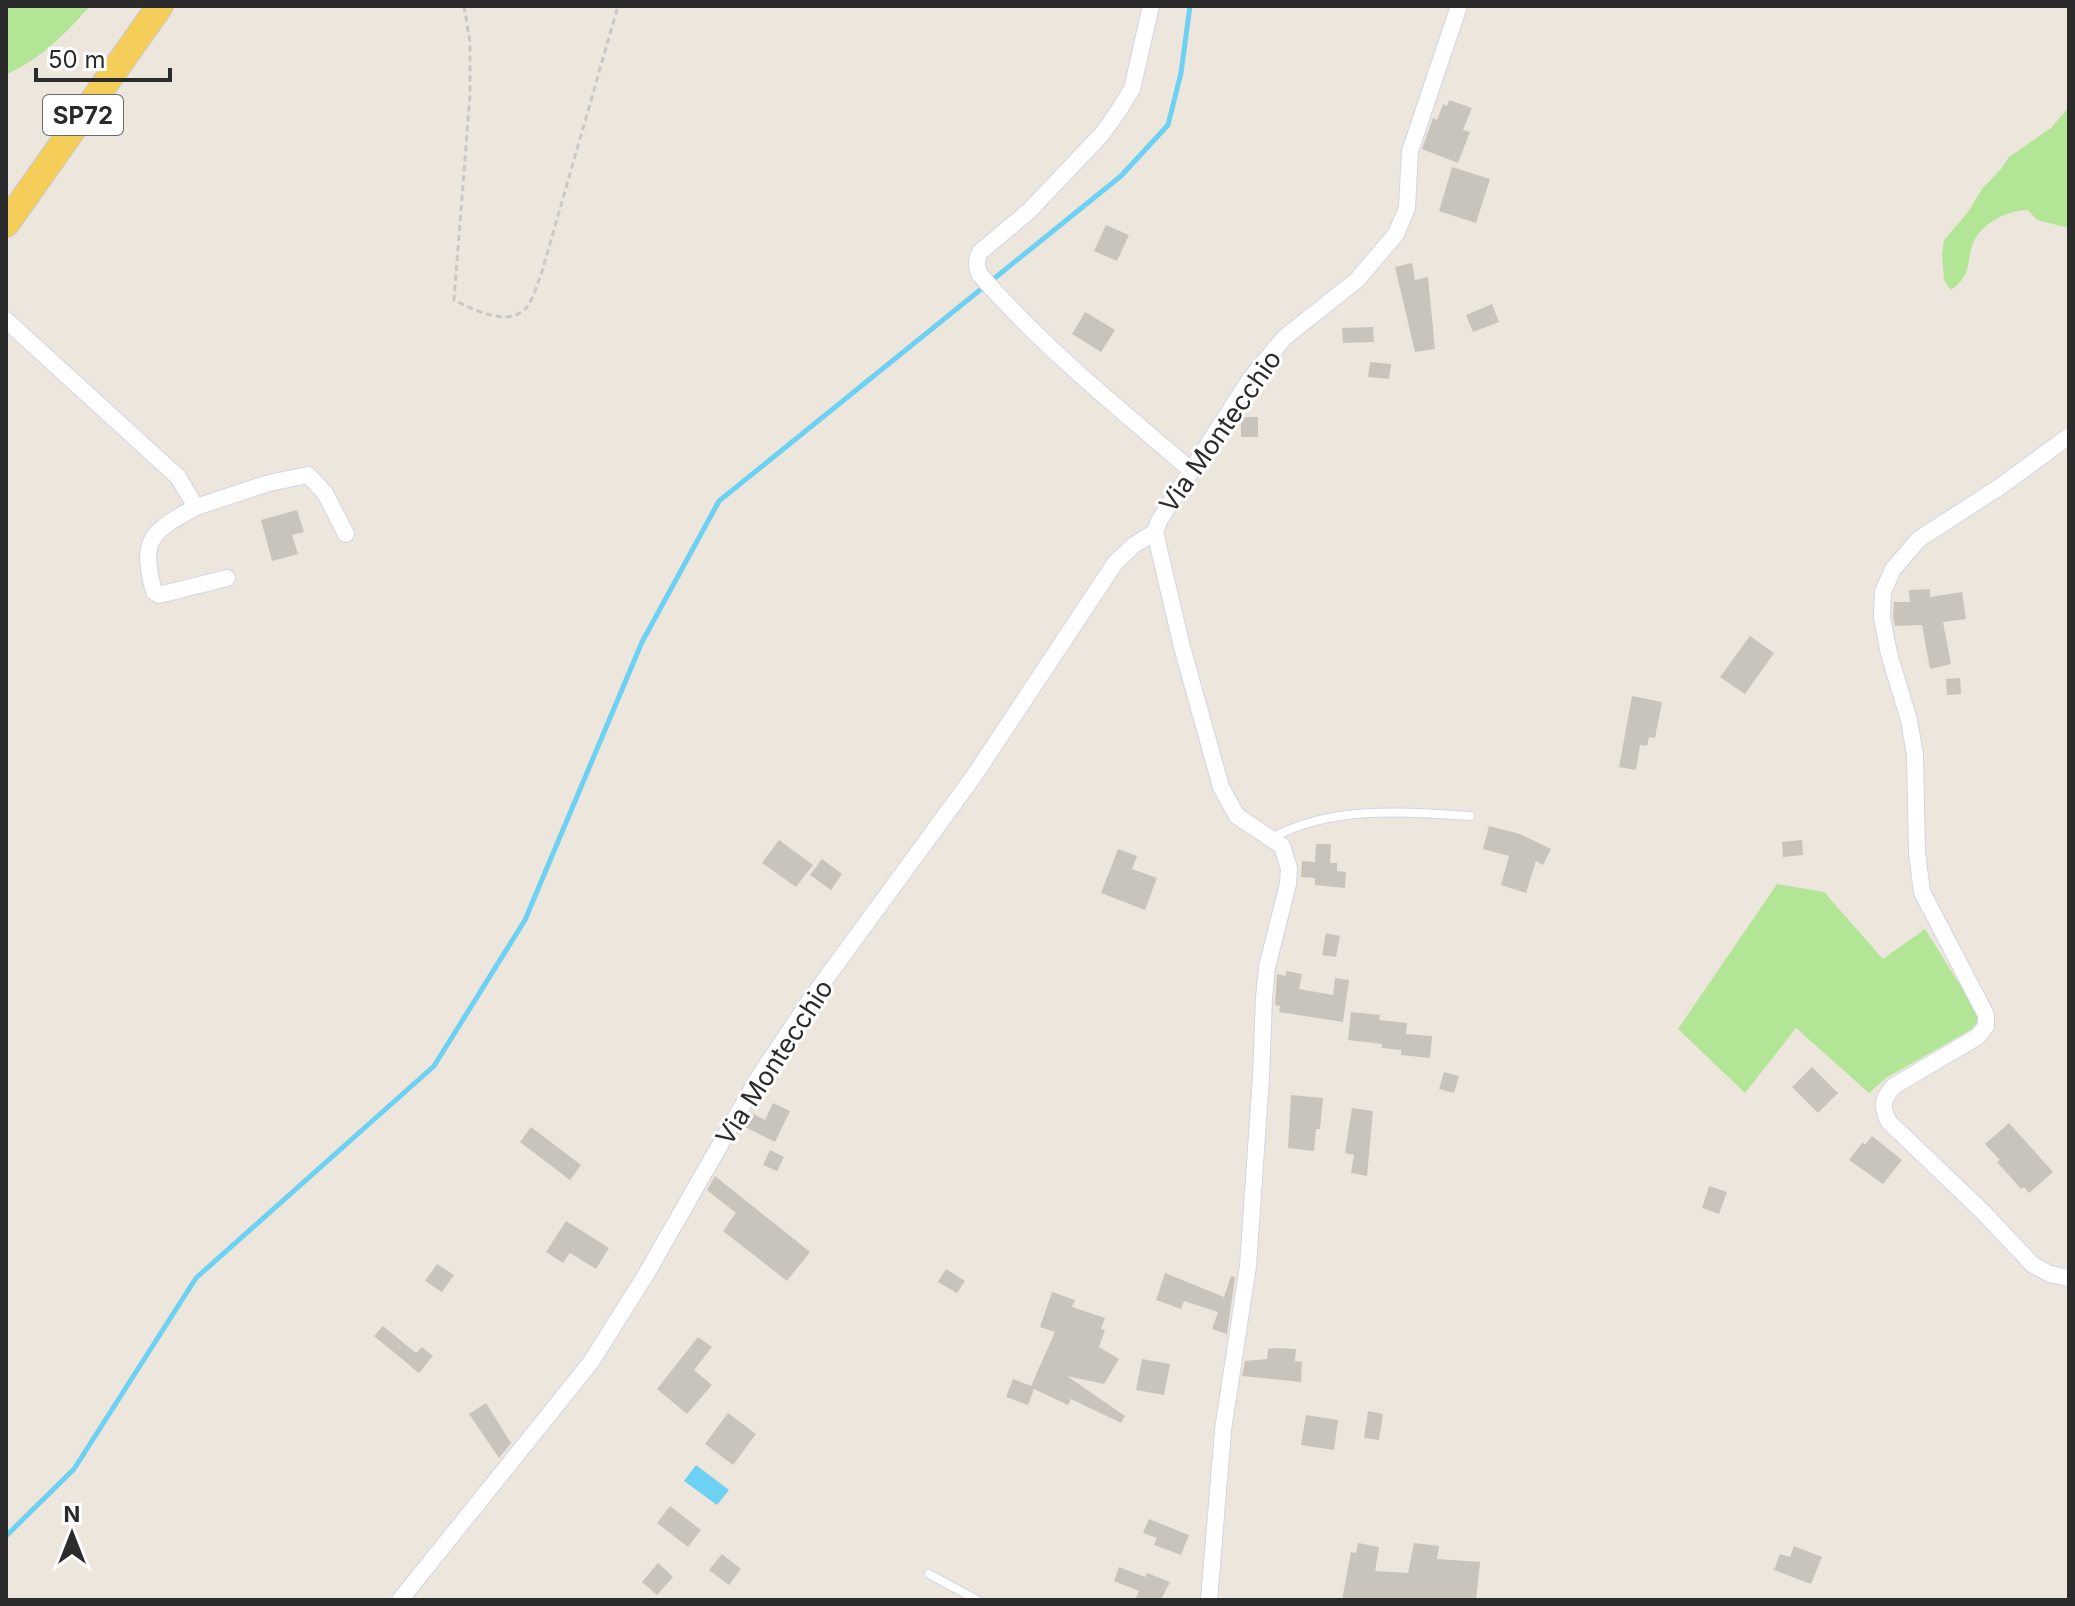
<svg xmlns="http://www.w3.org/2000/svg" width="2075" height="1606" viewBox="0 0 2075 1606" font-family="Inter,sans-serif">
<style>
.green{fill:#b3e597}
.water{fill:#6cd1f2}
.lines{fill:none;stroke-linecap:round;stroke-linejoin:round}
.stream{stroke:#6cd1f2;stroke-width:5}
.building{fill:#c9c4bb}
.lane-casing{stroke:#d2d5e4;stroke-width:10}
.street-casing{stroke:#d2d5e4;stroke-width:18}
.primary-casing{stroke:#c8c8c8;stroke-width:28}
.path{stroke:#c8c8c8;stroke-width:3;stroke-dasharray:6 4;stroke-linecap:butt}
.lane{stroke:#fff;stroke-width:8}
.street{stroke:#fff;stroke-width:16}
.primary{stroke:#f5ce5a;stroke-width:26}
.labels{text-anchor:middle;dominant-baseline:central;stroke-width:6;stroke-linejoin:round;paint-order:stroke}
.shield{fill:#fff;stroke:#6b6b6b;stroke-width:2}
.shield-label{font-size:24px;font-weight:bold;fill:#2b2b2b}
.street-label{font-size:26px;fill:#2b2b2b;stroke:#fff}
</style>
<rect width="100%" height="100%" fill="#ede6dc"/>
<path class="green" d="M6 6H90C65 34 41 59 7 74Z
M2069 107V228L2037 220 2028 210C2007 210 1979 224 1972 246 1966 267 1971 275 1951 290L1944 280 1942 254 1944 240 1968 212 1982 189 2001 169 2009 157 2051 128Z
M1777 884 1824 892 1883 959 1925 929 1975 1009 1978 1020 1972 1029 1886 1078 1869 1093 1796 1028 1745 1093 1678 1029Z"/>
<path class="water" d="M696 1465 729 1490 717 1505 684 1481Z"/>
<g class="lines">
<path class="stream" d="M6 1536 74 1469 196 1278 434 1066 525 920 642 642 719 501 1121 176 1168 125 1181 73 1190 6"/>
</g>
<path class="building" d="M1449 100 1472 108 1463 130 1470 132 1458 163 1422 149 1433 118 1437 120 1443 104 1447 106Z
M1452 167 1490 179 1476 223 1439 211Z
M1106 225 1129 235 1117 261 1094 251Z
M1412 263 1415 280 1428 277 1435 349 1415 352 1395 267Z
M1492 304 1499 322 1473 332 1466 315Z
M1085 312 1115 330 1101 352 1072 334Z
M1373 327 1374 342 1343 343 1342 328Z
M1370 362 1391 364 1389 379 1368 377Z
M1241 417H1258V437H1241Z
M297 510 304 532 292 535 298 554 272 561 261 520Z
M1930 589V597L1962 592 1966 619 1943 622 1951 664 1930 669 1922 625 1895 626 1893 616 1894 602H1910L1909 590Z
M1750 636 1774 653 1745 694 1720 677Z
M1960 678 1961 694 1947 695 1946 679Z
M1632 696 1662 702 1655 738 1649 737 1647 746 1640 745 1636 770 1619 767Z
M1489 826 1520 834 1551 849 1543 865 1536 861 1526 893 1501 885 1509 856 1483 849Z
M779 840 813 865 796 887 762 863Z
M1802 840 1803 855 1783 857 1782 842Z
M1316 844H1331L1330 863H1337V871L1346 872 1345 888 1315 885V878L1301 877 1302 861 1315 862Z
M1118 849 1137 856 1132 869 1157 878 1145 910 1101 893Z
M822 859 842 874 831 890 810 875Z
M1326 933 1340 936 1336 957 1322 955Z
M1286 971 1302 974 1299 989 1333 995 1335 978 1349 980 1343 1022 1279 1012 1280 1006 1275 1005 1277 974 1286 976Z
M1351 1012 1380 1015 1379 1020 1407 1023 1406 1034 1432 1036 1430 1058 1401 1055V1050L1382 1048V1044L1348 1040Z
M1812 1067 1838 1093 1818 1113 1792 1087Z
M1444 1072 1459 1076 1454 1093 1439 1089Z
M1291 1095 1323 1098 1320 1129H1316L1314 1151 1288 1148Z
M773 1103 790 1111 775 1142 743 1126 751 1113 765 1120Z
M1352 1108 1373 1111 1367 1176 1351 1173 1354 1155 1345 1153Z
M2009 1123 2053 1172 2029 1193 2024 1187 2021 1189 1997 1162 2000 1160 1985 1144Z
M531 1127 581 1165 570 1180 520 1142Z
M1872 1136 1902 1160 1883 1184 1849 1160 1863 1142 1865 1145Z
M770 1150 784 1157 777 1171 763 1165Z
M715 1176 810 1252 787 1281 723 1231 736 1213 707 1190Z
M1709 1186 1727 1192 1719 1214 1702 1208Z
M566 1221 609 1248 596 1269 570 1253 563 1263 546 1252Z
M437 1264 454 1275 442 1292 425 1281Z
M946 1269 965 1281 957 1293 938 1282Z
M1165 1273 1224 1297 1231 1276 1235 1277 1227 1334 1212 1329 1218 1312 1184 1301 1181 1309 1156 1300Z
M1052 1292 1075 1300 1072 1307 1105 1318 1101 1329 1105 1330 1099 1347 1119 1359 1104 1384 1067 1376 1125 1416 1121 1423 1071 1399 1068 1405 1034 1389 1028 1405 1006 1397 1013 1379 1031 1386 1055 1332 1040 1327Z
M383 1326 416 1353 422 1347 433 1356 419 1373 374 1336Z
M698 1337 712 1347 694 1370 712 1385 687 1414 657 1389Z
M1276 1348 1296 1349 1295 1361 1302 1362 1301 1382 1242 1376 1245 1361 1267 1359 1268 1349Z
M1142 1359 1170 1364 1164 1395 1136 1390Z
M486 1403 511 1443 499 1458 469 1414Z
M1368 1411 1383 1414 1379 1440 1364 1438Z
M728 1413 756 1434 733 1465 705 1444Z
M1306 1415 1338 1420 1334 1450 1301 1445Z
M670 1506 701 1530 688 1547 657 1523Z
M1149 1519 1189 1535 1181 1555 1154 1545 1157 1538 1143 1533Z
M1358 1543 1379 1547 1375 1571 1408 1573 1414 1543 1439 1546 1437 1559 1480 1562 1476 1600H1342L1351 1552 1356 1553Z
M1794 1546 1822 1557 1811 1584 1774 1570 1780 1554 1790 1557Z
M722 1554 741 1569 729 1585 709 1570Z
M658 1563 673 1577 657 1595 642 1582Z
M1119 1567 1145 1577 1147 1573 1170 1582 1161 1600H1135L1139 1591 1114 1581Z"/>
<g class="lines">
<g class="lane-casing">
<path id="lane" d="M1272 838C1332 805 1404 812 1470 816
M929 1574 977 1600"/>
</g>
<g class="street-casing">
<path id="street" d="M1151 6 1132 89 1119 110 1102 134 1029 211 980 252C976 260 976 266 980 275 1043 347 1118 408 1191 470
M6 320 178 477 196 507 269 483 308 475 325 493 346 534
M2069 436 2001 486 1919 539 1893 569 1883 592 1882 617 1889 654 1909 720 1915 755 1917 853 1922 892 1986 1015V1026L1977 1037 1894 1086C1882 1099 1881 1106 1889 1122L1982 1211 2033 1265 2050 1274 2069 1278
M196 507C150 532 140 540 154 592L159 595 227 578
M400 1600 591 1362 645 1276 760 1075 813 996 974 776 1115 563 1134 545 1155 532
M1209 1600 1223 1430 1248 1266 1261 1076 1264 998 1267 967 1288 884 1289 868 1282 846 1237 816 1221 787 1182 647 1155 532 1159 521 1250 379 1285 337 1357 280 1396 234 1407 208 1410 151 1459 6"/>
</g>
<g class="primary-casing">
<path id="primary" d="M6 224 160 6"/>
</g>
<path class="path" d="M464 6 470 42V95L454 300C473 310 514 330 529 304 534 296 537 284 541 275L618 6"/>
<use href="#lane" class="lane"/>
<use href="#street" class="street"/>
<use href="#primary" class="primary"/>
</g>
<g class="labels">
<rect class="shield" x="43" y="95" width="80" height="40" rx="6"/>
<g class="shield-label">
<text x="83" y="115">SP72</text>
</g>
<g class="street-label">
<text transform="translate(1220 431) rotate(-55)">Via Montecchio</text>
<text transform="translate(774 1062) rotate(-57)">Via Montecchio</text>
</g>
</g>
<rect width="2075" height="1606" fill="none" stroke="#2b2b2b" stroke-width="16"/>
<g transform="translate(72 1534)" stroke="#ffffff" stroke-width="6" paint-order="stroke">
<path d="M0-6L14 30L0 20L-14 30Z" fill="#2b2b2b"/>
<text y="-12" font-size="22" font-weight="bold" text-anchor="middle" fill="#2b2b2b">N</text>
</g>
<path d="M36 68v12h134v-12" fill="none" stroke="#2b2b2b" stroke-width="4"/>
<text x="48" y="68" font-size="24" fill="#2b2b2b" stroke="#ffffff" stroke-width="6" paint-order="stroke">50 m</text>
</svg>
